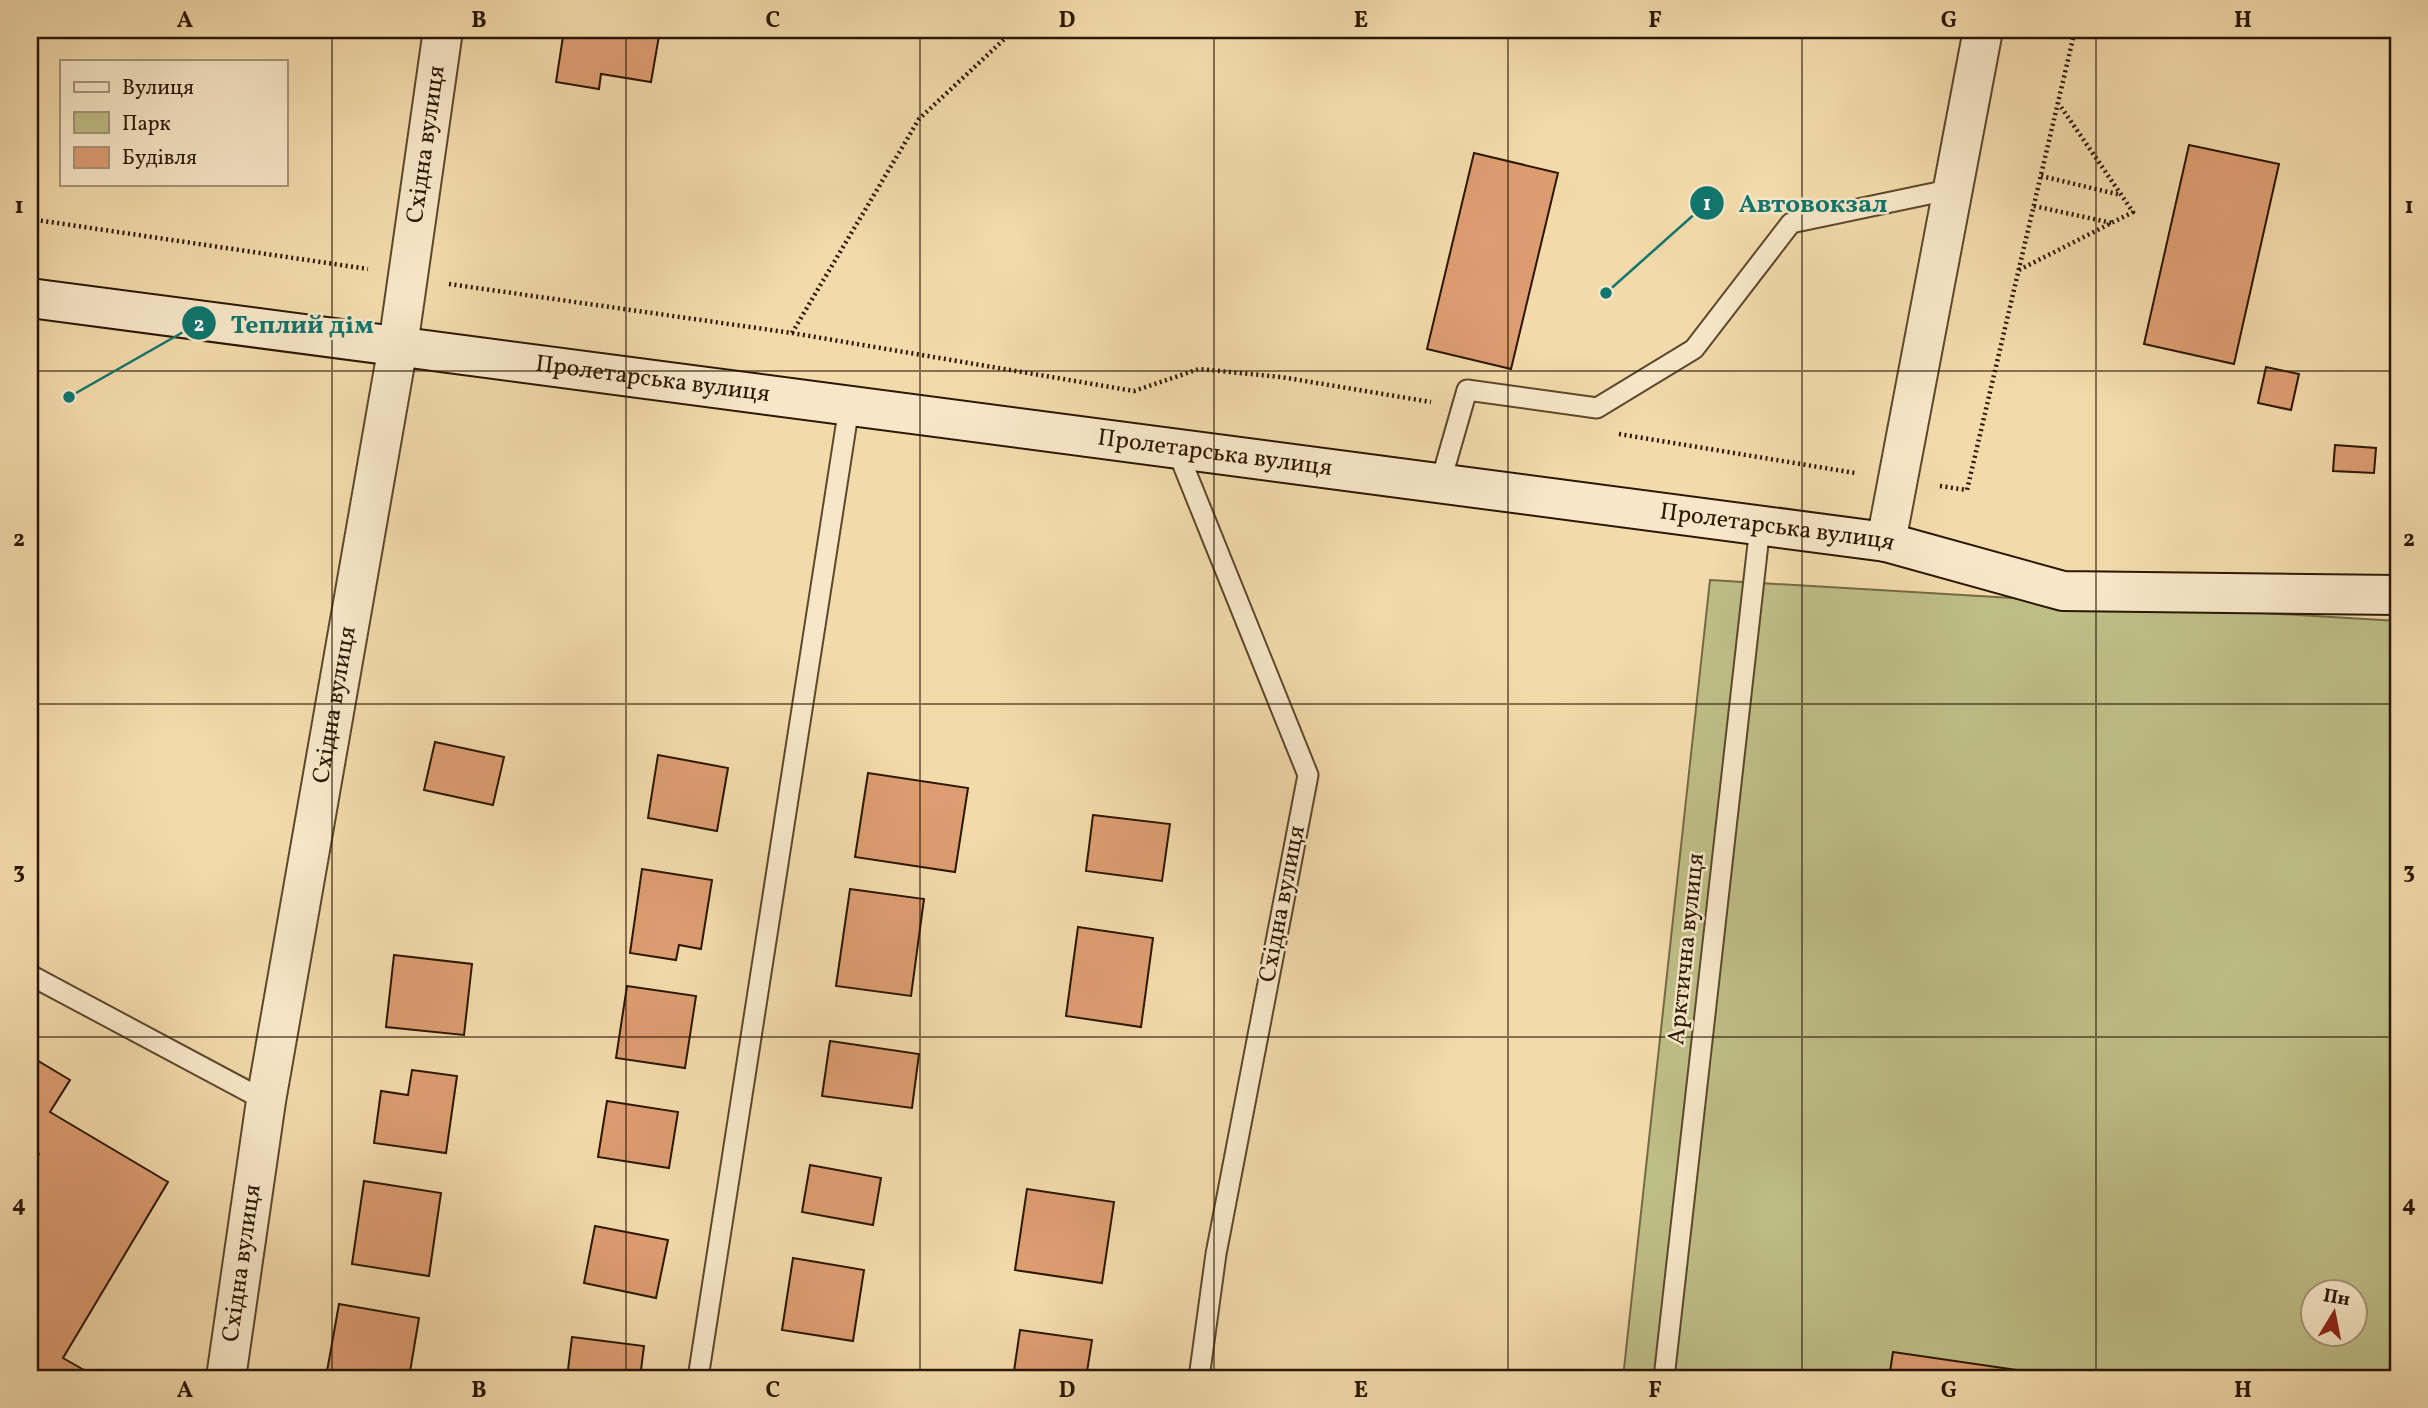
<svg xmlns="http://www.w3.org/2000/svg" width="2428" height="1408" viewBox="0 0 2428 1408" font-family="Vollkorn,serif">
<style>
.green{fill:#bebe87;stroke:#746a44;stroke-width:2;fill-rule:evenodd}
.building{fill:#dd9d71;stroke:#2a1701;stroke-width:2}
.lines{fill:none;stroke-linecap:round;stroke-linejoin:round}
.lane-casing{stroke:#5c482c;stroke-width:23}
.street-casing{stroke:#5c482c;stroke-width:42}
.secondary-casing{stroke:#2a1701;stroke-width:42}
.path{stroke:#2a1701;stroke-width:4.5;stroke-dasharray:2 3.5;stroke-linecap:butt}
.lane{stroke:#f7e7c8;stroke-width:19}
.street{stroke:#f7e7c8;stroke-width:38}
.secondary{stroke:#f7e7c8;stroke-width:38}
.grid{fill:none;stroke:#2a1701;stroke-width:2;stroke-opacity:0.55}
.labels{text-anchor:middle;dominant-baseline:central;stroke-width:5;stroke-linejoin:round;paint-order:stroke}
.street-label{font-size:24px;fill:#2a1701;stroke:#f7e7c8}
.leader{fill:none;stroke:#0f766e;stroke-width:2.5}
.callout-dot{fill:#0f766e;stroke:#f7e7c8;stroke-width:2.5}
.mark-label{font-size:21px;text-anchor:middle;font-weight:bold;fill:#fff}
.callout-label{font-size:26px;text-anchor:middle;font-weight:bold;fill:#0f766e;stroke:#f7e7c8;stroke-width:5;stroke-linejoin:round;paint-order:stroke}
.neatline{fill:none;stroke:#2a1701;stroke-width:2.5}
.grid-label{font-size:23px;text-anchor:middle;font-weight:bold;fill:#2a1701}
</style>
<rect width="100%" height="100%" fill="#f3daab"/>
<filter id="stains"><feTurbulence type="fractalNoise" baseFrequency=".00286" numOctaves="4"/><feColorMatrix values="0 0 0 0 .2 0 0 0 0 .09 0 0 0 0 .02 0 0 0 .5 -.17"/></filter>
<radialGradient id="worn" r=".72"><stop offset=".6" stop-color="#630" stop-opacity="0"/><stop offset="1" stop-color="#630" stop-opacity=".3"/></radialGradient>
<path class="green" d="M1710 580 2398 621V1378H1623ZM2312 1292H2354V1334H2312Z"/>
<path class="building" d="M564 30H660L651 82 601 74 599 89 556 82Z
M2189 145 2279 164 2234 364 2144 344Z
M1474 153 1558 173 1511 369 1427 349Z
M2266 367 2299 374 2291 410 2258 403Z
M2335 445 2376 448 2374 473 2333 471Z
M435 742 504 757 493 805 424 790Z
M658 755 728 768 717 831 648 818Z
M868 773 968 788 955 872 855 857Z
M1093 815 1170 824 1162 881 1086 871Z
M642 869 712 880 701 949 679 945 676 960 630 953Z
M850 889 924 899 911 996 836 986Z
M1078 927 1153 938 1141 1027 1066 1016Z
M394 955 472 964 464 1035 386 1027Z
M627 986 696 996 685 1068 616 1058Z
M830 1041 919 1054 912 1108 822 1096Z
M30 1056 70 1080 50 1112 168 1182 63 1358 84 1370 79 1378H30V1170L39 1154 30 1149Z
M412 1070 457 1076 446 1153 374 1143 381 1091 408 1095Z
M607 1101 678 1112 669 1168 598 1157Z
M810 1165 881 1178 873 1225 802 1212Z
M364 1181 441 1193 429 1276 352 1264Z
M1027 1189 1114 1202 1102 1283 1015 1270Z
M595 1226 668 1240 656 1298 584 1283Z
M793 1258 864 1270 853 1341 782 1330Z
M339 1304 419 1318 409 1378 326 1377Z
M1020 1330 1092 1340 1086 1378H1013Z
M572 1337 644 1346 640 1378H567Z
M1893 1352 2058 1376V1378H1889Z"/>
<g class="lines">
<g class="lane-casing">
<path id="lane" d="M1177 450 1308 775 1216 1254 1199 1378
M1440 484 1467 390 1597 408 1694 349 1791 223 1953 189
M30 975 266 1101
M698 1378 849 407
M1664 1378 1760 526"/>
</g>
<g class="street-casing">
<g id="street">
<path d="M1886 542 1983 30"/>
<path id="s1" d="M226 1378 266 1101 398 346 443 30"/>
</g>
</g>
<g class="secondary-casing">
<g id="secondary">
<path id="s2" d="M30 298 1886 542 2063 591 2398 595"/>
</g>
</g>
<path class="path" d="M2041 176 2121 195
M2034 206 2112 223
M30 219 368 269
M2019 270 2133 212 2059 104
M449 284 792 333 1134 391 1199 369 1281 377 1431 402
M792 333 919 119 1014 30
M1619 434 1855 473
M1940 486 1967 490 2075 30"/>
<use href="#lane" class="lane"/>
<use href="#street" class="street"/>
<use href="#secondary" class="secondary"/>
</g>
<path class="grid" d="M332 30V1378M626 30V1378M920 30V1378M1214 30V1378M1508 30V1378M1802 30V1378M2096 30V1378M30 371H2398M30 704H2398M30 1037H2398"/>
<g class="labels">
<g class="street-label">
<text stroke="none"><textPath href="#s1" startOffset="1250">Східна вулиця</textPath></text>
<text stroke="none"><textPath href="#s2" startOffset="628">Пролетарська вулиця</textPath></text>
<text stroke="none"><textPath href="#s2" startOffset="1195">Пролетарська вулиця</textPath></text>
<text stroke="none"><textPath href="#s2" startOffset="1762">Пролетарська вулиця</textPath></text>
<text stroke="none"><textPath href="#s1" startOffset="682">Східна вулиця</textPath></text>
<text transform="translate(1283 904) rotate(-79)">Східна вулиця</text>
<text transform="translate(1687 949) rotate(-84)">Арктична вулиця</text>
<text stroke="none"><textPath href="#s1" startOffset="116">Східна вулиця</textPath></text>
</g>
</g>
<path class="leader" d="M1606 293L1707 203M69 397L199 323"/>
<g class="callout-dot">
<circle cx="1606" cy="293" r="7"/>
<circle cx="69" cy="397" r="7"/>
<circle cx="1707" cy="203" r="18"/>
<circle cx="199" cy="323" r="18"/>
</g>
<g class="mark-label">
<text x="1707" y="210">1</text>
<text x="199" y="331">2</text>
</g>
<g class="callout-label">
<text x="1813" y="212">Автовокзал</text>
<text x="302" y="333">Теплий дім</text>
</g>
<rect width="2428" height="1408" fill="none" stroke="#f3daab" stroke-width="77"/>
<rect x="60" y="60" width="228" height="126" fill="#f7e7c8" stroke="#a59478" stroke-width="2"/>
<rect x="74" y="82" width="35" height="10" fill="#f7e7c8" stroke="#a59478" stroke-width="2"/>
<text x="122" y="94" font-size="21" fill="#2a1701">Вулиця</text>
<rect x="74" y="112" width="35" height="21" fill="#bebe87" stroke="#a59478" stroke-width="2"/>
<text x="122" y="130" font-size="21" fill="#2a1701">Парк</text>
<rect x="74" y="147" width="35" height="21" fill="#dd9d71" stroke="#a59478" stroke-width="2"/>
<text x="122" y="164" font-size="21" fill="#2a1701">Будівля</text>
<g transform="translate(2334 1313) rotate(10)"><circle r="33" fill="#f7e7c8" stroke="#a59478" stroke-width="2"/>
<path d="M0-5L12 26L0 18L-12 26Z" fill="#8f2418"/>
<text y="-10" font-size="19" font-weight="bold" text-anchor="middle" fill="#2a1701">Пн</text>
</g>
<rect x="38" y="38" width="2352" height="1332" class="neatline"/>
<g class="grid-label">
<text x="185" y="27">A</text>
<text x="479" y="27">B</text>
<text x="773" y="27">C</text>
<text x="1067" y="27">D</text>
<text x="1361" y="27">E</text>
<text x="1655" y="27">F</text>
<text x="1949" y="27">G</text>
<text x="2243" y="27">H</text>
<text x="19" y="213">1</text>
<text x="2409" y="213">1</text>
<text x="19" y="546">2</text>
<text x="2409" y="546">2</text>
<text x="19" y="878">3</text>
<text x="2409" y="878">3</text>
<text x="19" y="1211">4</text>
<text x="2409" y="1211">4</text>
<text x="185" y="1397">A</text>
<text x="479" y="1397">B</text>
<text x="773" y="1397">C</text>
<text x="1067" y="1397">D</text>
<text x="1361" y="1397">E</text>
<text x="1655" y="1397">F</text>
<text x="1949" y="1397">G</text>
<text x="2243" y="1397">H</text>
</g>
<rect width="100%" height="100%" filter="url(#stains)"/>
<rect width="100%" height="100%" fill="url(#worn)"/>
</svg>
